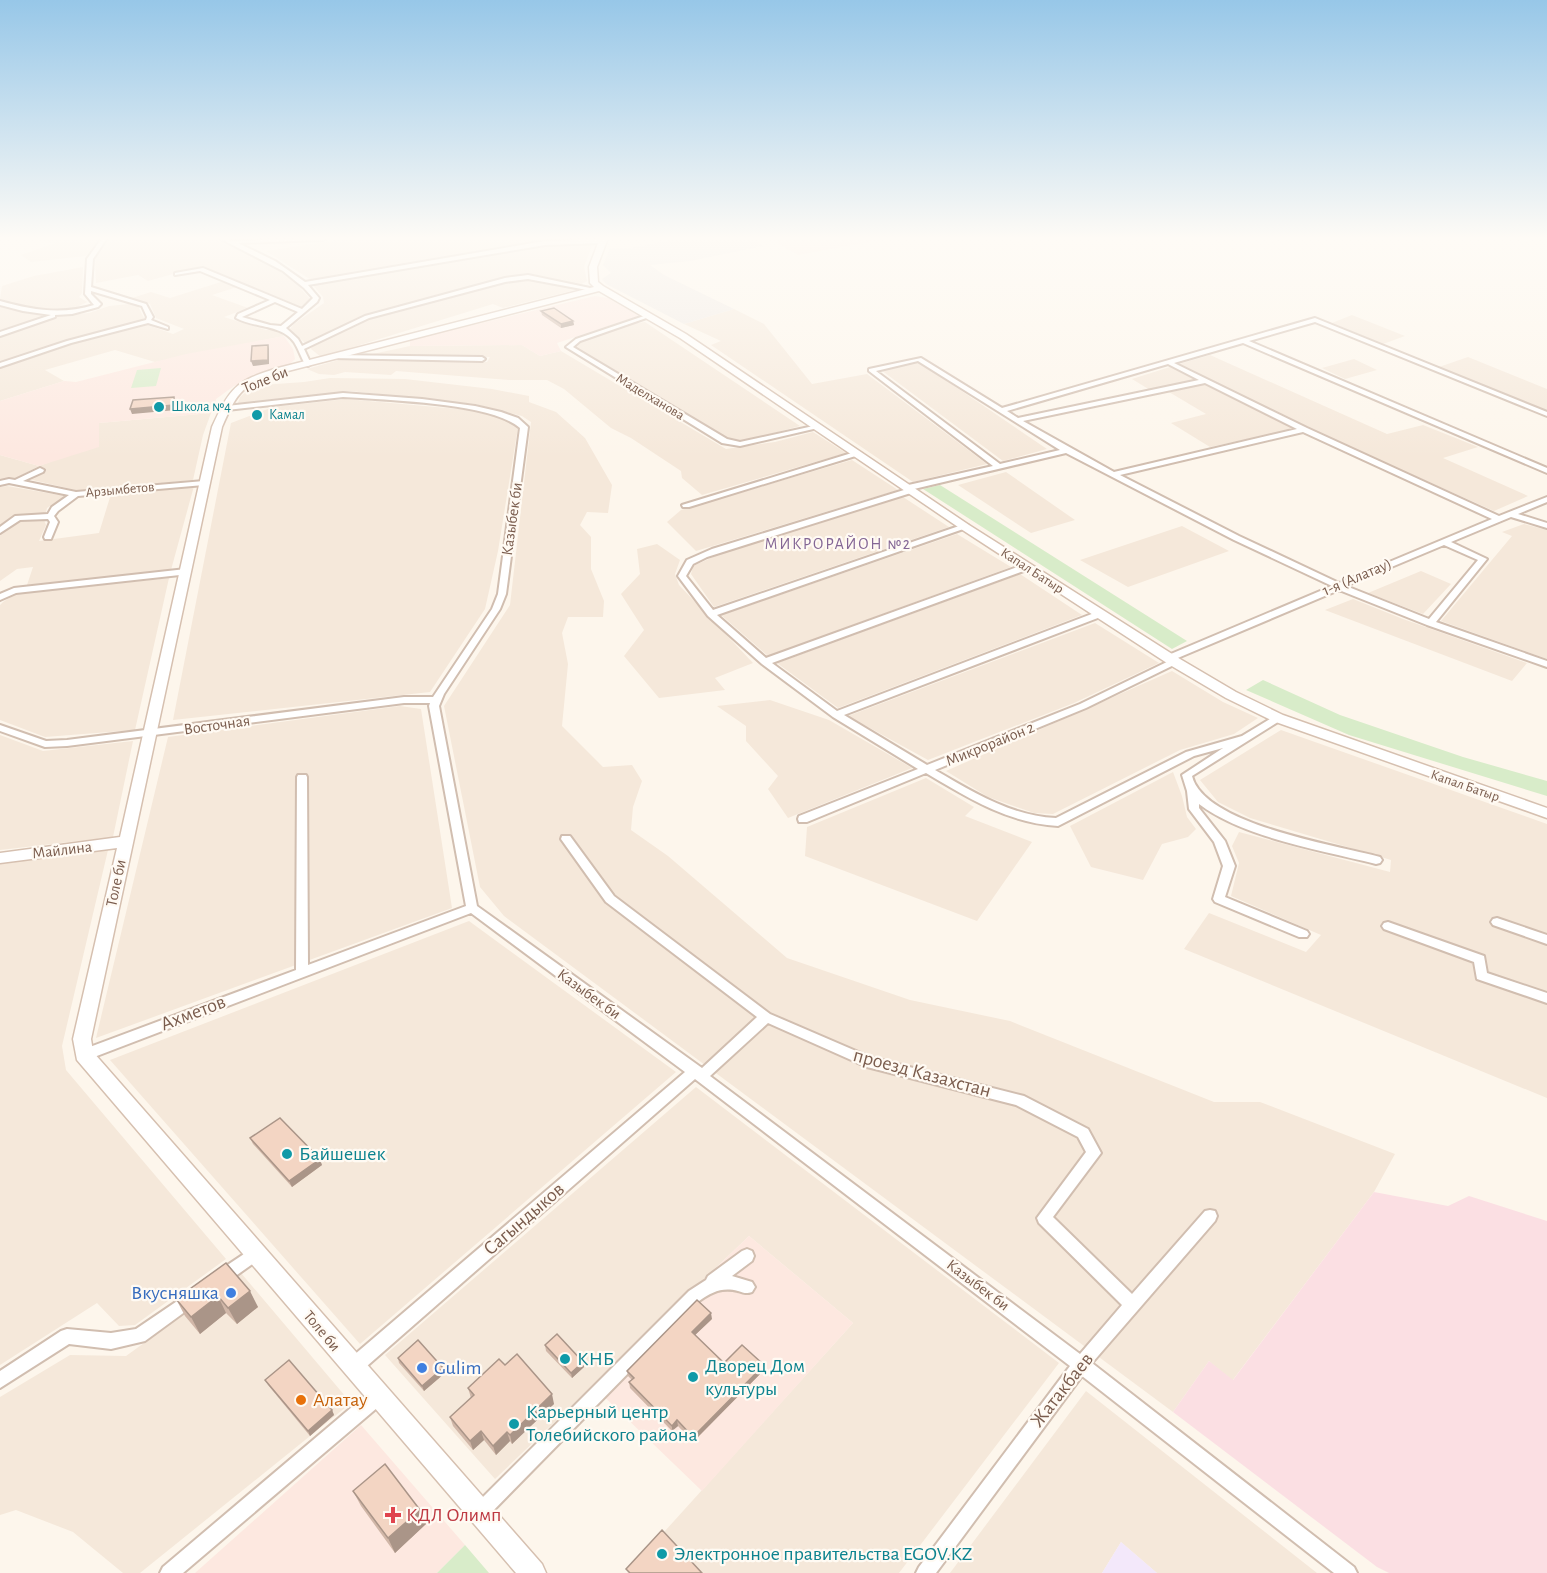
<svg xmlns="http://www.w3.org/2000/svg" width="1547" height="1573" viewBox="0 0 1547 1573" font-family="'Alegreya Sans',sans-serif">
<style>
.residential{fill:#f5e8da}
.commercial{fill:#fde8e0}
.industrial{fill:#efe9e4}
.education{fill:#f3e8fa}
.medical{fill:#fbdfe3}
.green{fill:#d8ecc9}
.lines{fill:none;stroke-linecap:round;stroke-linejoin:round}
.street-casing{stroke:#d1beb0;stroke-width:4}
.secondary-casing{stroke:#d6c0b0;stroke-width:3}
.street{fill:#fff;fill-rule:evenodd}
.secondary{fill:#fff;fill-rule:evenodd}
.wall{fill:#d1b7a8}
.shaded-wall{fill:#aa9588}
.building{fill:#f3d5c3;stroke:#aa9588;stroke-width:1.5}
.culture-dot{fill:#0f9aa8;stroke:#fffaf3;stroke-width:2}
.shop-dot{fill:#3f7fe0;stroke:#fffaf3;stroke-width:2}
.food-dot{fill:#e8710a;stroke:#fffaf3;stroke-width:2}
.health-dot{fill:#e0444e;stroke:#fffaf3;stroke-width:2}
.labels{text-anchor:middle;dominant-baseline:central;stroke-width:4.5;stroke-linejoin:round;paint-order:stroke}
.far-street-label{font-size:14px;fill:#7a5c4d;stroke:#fffaf3}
.far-culture-label{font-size:14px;fill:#0d838f;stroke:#fffaf3;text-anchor:start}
.street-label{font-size:16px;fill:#7a5c4d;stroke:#fffaf3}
.far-quarter-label{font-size:16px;letter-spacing:1.5px;fill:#846695;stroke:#fffaf3}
.near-street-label{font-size:20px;fill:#7a5c4d;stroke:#fffaf3}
.near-culture-label{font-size:20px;fill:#0d838f;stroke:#fffaf3;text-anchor:start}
.near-shop-label{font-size:20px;fill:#366cbe;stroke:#fffaf3;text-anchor:end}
.near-food-label{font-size:20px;fill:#c56008;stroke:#fffaf3;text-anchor:start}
.near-health-label{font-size:20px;fill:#be3a42;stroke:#fffaf3;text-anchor:start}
</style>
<rect width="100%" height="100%" fill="#fdf6ec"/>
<path class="residential" d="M40 238H99L86 256 31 262 21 255 55 243 44 242Z
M109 238H213L272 266 294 281 310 299 301 307 202 266 148 281 138 275 96 283 95 259Z
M350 238H591L555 240 311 280 266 251Z
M593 243 584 267 587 281 580 285 537 275 509 277 364 316 305 343 290 329 294 324 324 303 323 297 312 284 549 244Z
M83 267 82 293 79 297 87 302 73 309H34L0 299 2 286 34 276Z
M525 279 579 289 503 308 493 304 321 357 311 349 313 344 376 316 510 280Z
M224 281 237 287 212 295 248 308 224 317 266 330H277L284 336 155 362 115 350 45 370 64 381 0 401V367L68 344 145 324 173 334 184 329 156 318 150 304 132 298 151 292 170 298Z
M129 304 138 306 144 318 141 321 64 341 0 362V336L63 315 89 313 109 306Z
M0 306 26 313 45 316 0 331Z
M734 309 764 324 812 384 867 374 987 464 913 482 711 345 721 341 684 324Z
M1352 315 1405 336 1383 344 1332 323Z
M645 322 800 426 740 442 734 441 724 437 575 349V346L578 342 631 324Z
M522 345 540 356 561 351 726 449 775 442 813 432 846 453 702 495 682 478 681 471 631 438 611 428 564 389 547 380H509L396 371 391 375 345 372 334 375 319 374 307 369 342 359 487 362 490 357 368 355 410 346Z
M1210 355 1387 434 1423 425 1478 447 1443 458 1528 496 1494 511 1310 429 1179 364Z
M1468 357 1547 389V411L1439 367Z
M1354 359 1377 370 1345 379 1322 368Z
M919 362 1047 449 1003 461 881 370Z
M1170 367 1196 380 1150 390 1132 379Z
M330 378 405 379 492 389 529 396V402L556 412 585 438 612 485 608 513 587 512 580 525 591 537V569L604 601 603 617H568L562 633 568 664 562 726 603 767 632 765 642 781 633 807 631 830 668 856 787 958 910 1000 1010 1021 1214 1102H1260L1395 1154 1374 1192 1232 1381 1209 1361 1173 1412 504 916 480 887 444 706 510 605 531 422 522 416 475 404 350 391 238 403 240 397 248 390 262 385 304 382Z
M1204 384 1294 429 1210 447 1171 423 1206 414 1169 392Z
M346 399 470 410 508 420 518 427 498 551 485 609 430 692 173 720 231 423 273 407Z
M211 413 203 435 193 480 80 491 28 479 46 469 39 466 16 478 0 480V455L39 466 50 462 99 423Z
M852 460 898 490 696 551 667 522 681 510Z
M1006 472 1075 520 1031 533 958 485Z
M7 486 65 496 47 508 44 520 46 525 39 541 99 533 111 494 194 486 171 570 27 585 33 567 17 569 0 581V487Z
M903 497 949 527 714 607 691 574 693 566 722 553Z
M1524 524 1547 530V659L1441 621 1512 536 1502 532Z
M1182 526 1229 551 1128 587 1080 560Z
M957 534 1011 567 768 656 721 615Z
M657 544 680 560 675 574 679 585 753 663 715 678 725 690 659 698 624 656 644 630 621 594 640 574 637 549Z
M1421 571 1451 584 1423 614 1368 593Z
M1020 574 1082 615 838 708 777 663Z
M169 578 135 730 45 737 0 720V605L3 602 15 594Z
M1353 599 1403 619 1527 663 1512 681 1325 610Z
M1095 623 1159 663 1074 703 928 760 848 716Z
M1172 671 1223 702 1258 718 1234 734 1180 750 1053 814 1034 813 988 797 946 771Z
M770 700 829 720 912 768 788 818 768 789 778 776 746 741V726L717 706Z
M400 706 421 709 452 908 96 1038 168 737Z
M1281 730 1547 824V1098L1184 949 1209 913 1306 952 1321 935 1231 896 1239 863 1232 846 1239 832 1390 872 1391 860 1250 818 1218 802 1200 780Z
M0 735 43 751 133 741 113 837 0 850Z
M1173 772 1182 796 1187 817 1196 829 1188 837 1162 844 1143 880 1091 867 1070 826Z
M926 778 974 807 965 816 1032 842 977 921 805 856 807 827Z
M108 850 62 1046 66 1070 226 1259 135 1325 119 1326 97 1303 0 1365V864Z
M469 921 676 1072 360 1344 110 1060Z
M696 1087 1059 1363 899 1573H627L853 1323 749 1236 495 1479 385 1355Z
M241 1273 351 1403 140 1573H123L73 1532 16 1510 0 1515V1397L70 1355 126 1356Z
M1086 1391 1317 1573H1157L1121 1542 1102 1573H950Z"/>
<path class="commercial" d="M769 238H891L798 255Z
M595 296 608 298 639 316 557 343 561 351 540 356 522 345 410 346V340Z
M284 336 293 349 295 359 290 364 254 376 234 386 216 399 215 409 211 413 99 423V447L39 466 0 455V401L64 381 76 382 186 354Z
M749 1236 853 1323 702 1491 593 1386Z
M361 1425 465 1545 437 1573H195Z"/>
<path class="industrial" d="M684 238H749L764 246 690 261 650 265 664 275 734 309 684 324 606 284 602 279 611 273 603 265 610 248H629Z"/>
<path class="education" d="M1121 1542 1157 1573H1102Z"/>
<path class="medical" d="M1374 1192 1448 1206 1469 1196 1547 1221V1573H1389L1377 1567 1173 1412 1209 1361 1233 1380Z"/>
<path class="green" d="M161 368 156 386 131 388 137 370Z
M940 485 1187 641 1172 649 923 489Z
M1263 680 1340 715 1463 757 1547 781V796L1349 735 1246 690Z
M465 1545 489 1573H437Z"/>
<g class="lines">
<g class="street-casing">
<path id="street" d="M102 238H107L93 259 91 287 146 304 153 317 151 320 168 327V329L148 323 71 343 0 367V363L67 341 146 320 147 317 142 306 91 291V294L101 304 98 307 72 314 55 315V317L0 336V332L51 315 23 311 0 305V301C32 310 62 315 94 305L85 294 87 259Z
M219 238H224L232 241 325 238 323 240 238 243 275 261 305 282 545 241 602 239 605 241 602 243 545 245 308 285 319 298 317 302 286 328 298 339 302 346 365 316 505 278 528 275 590 288 587 290 528 279 505 282 369 318 304 349 311 364 308 366 305 364C301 357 298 348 294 342 281 324 254 328 236 318L238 314 270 300 200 271 175 275V273L203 268 302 309 313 298 304 288 283 271ZM275 302 298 312 281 326 270 325 242 317Z
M647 315 652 316 580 341 573 347 727 439 740 442 818 425 822 427 740 446 722 443 566 347 576 339Z
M1315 318 1547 412V416L1315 322 1249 341 1547 468V473L1243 343 1174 363 1307 428 1499 516 1547 497V502L1518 514 1547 523V528L1511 517 1451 542 1487 559 1436 622 1547 661V667L1427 625 1339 590 1173 660H1178L1180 662 1086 708 935 770C973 792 1011 816 1056 818L1186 752 1242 736 1275 716H1281L1283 718 1281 720 1192 776C1204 825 1337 845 1380 857L1382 860 1380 863 1376 864C1321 850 1244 838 1199 804V808L1225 841 1235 866 1225 897 1307 931 1309 934 1307 937H1299L1215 902 1213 899 1223 866 1214 842 1189 809 1187 791 1182 775 1223 748 1194 756 1058 826C1008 823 968 798 926 773L807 822H799L798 819 799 816 918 769 833 717 762 664 708 616 678 576 687 560 712 549 904 490V486L993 466 869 371V369L921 358 1002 408ZM918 361 1060 450 1000 464 876 371ZM1168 364 1199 380 1018 418 1007 411ZM1205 383 1297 429 1114 472 1023 421ZM1303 432 1492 519 1339 583 1239 536 1120 475ZM1066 453 1234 540 1332 586 1166 656 1164 658 1166 660H1171L1080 704 927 765 844 715 1103 616V612H1097L837 711 772 663 1029 569V565H1023L766 658 717 615 969 527 968 525H962L713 610 686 576 693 564 707 557 914 492V489ZM1444 545 1478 560 1429 619 1346 586Z
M334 355 482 357 485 359 482 361 332 358 331 357Z
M343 393 422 399 475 406 501 412 518 418 528 427 506 594 500 609 444 694 439 706 477 906 702 1068 757 1017 606 902 561 839 562 836H570L614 896 770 1014 870 1057 1024 1096 1088 1129 1101 1153 1053 1217 1132 1294 1205 1211 1210 1210 1215 1211 1217 1216 1215 1221 1092 1363 1354 1567 1357 1573H1334L1082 1376 936 1573H916L919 1567 1070 1366 695 1079 359 1373 353 1375 347 1373 345 1367 347 1361 685 1072 471 913 89 1059 84 1060 79 1059 77 1055 79 1051 296 970 297 777 298 775H306L307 777 308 965 466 906 429 706 430 703H404L67 746 45 747 0 731V725L46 741 67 740 404 697H433L492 609 498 594 520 428C493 404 399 401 361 398L343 397 227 410 224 408 227 406ZM768 1023 867 1067 1016 1105 1078 1137 1086 1152 1037 1218 1039 1223 1122 1305 1080 1354 710 1076Z
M855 452 862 454 689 507H683L682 505Z
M40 468 44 470 43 472 23 481 76 492 204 481 208 483 204 485 78 496 58 511 54 516 58 522 51 539H45L44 537 50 522 48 519 20 520 0 533V527L15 516 48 514 52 507 69 495 9 483 0 485V481L9 479 15 480Z
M186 569 190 572 189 574 16 593 0 600V594L14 588Z
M1497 918 1547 935V944L1493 925 1491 922 1493 919Z
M1388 922 1484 956 1487 973 1547 993V1003L1477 979 1474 962 1384 929 1382 926 1384 923Z
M256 1246 261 1248 263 1253 261 1258 227 1282 222 1284 217 1282 214 1277 217 1272Z
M747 1249 752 1251 754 1256 752 1261 732 1276 752 1282 755 1287 752 1292C746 1294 744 1293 738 1291 722 1287 712 1292 699 1301L486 1518 480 1521 474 1518 471 1512 474 1506 689 1291 706 1280 708 1276 742 1251Z
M192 1291 197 1293 200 1298 197 1303 145 1341 111 1349 69 1344 0 1388V1371L61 1331 67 1329 111 1333 136 1329Z
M378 1388 384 1390 386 1396 384 1402 183 1573H160L163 1567 372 1390Z"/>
</g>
<g class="secondary-casing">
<path id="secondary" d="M600 238H608L597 267 598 282 603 286 686 334 969 525 1180 659 1236 692 1283 715 1547 808V818L1273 721 1226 698 1170 665 961 529 680 338 599 291 284 372C243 385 239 388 222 427L91 1039 93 1052 542 1564 546 1573H516L77 1060 73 1039 117 848 0 863V853L120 837 212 427C230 388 235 381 278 368L594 287 590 283 589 267Z"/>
</g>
<use href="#street" class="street"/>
<use href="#secondary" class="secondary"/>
</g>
<path class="wall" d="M541 311 573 321 574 325 561 328 542 315Z
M250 1138 322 1165 292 1187 253 1144Z
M226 1263 258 1307 237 1324 226 1313 200 1334 185 1316 176 1299Z
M712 1319 695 1335 724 1363 764 1365V1370L693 1442 678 1426 672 1431 630 1388 629 1382 632 1380 628 1376 627 1371Z
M545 1345 584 1367 572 1378 546 1351Z
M398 1358 445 1373 424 1391 399 1363Z
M505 1365 554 1404 512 1444 510 1441 496 1455 484 1440 473 1450 453 1426 450 1417 471 1398 468 1388Z
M265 1380 332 1410 334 1415 310 1436 268 1385Z
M353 1491 420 1510 426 1524 395 1553 361 1506Z"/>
<path class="shaded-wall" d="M573 321 574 325 561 328V324Z
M268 345 269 349V364L253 366 251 361Z
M174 397 176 410 132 414 130 409Z
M320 1159 322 1165 292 1187 289 1181Z
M250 1291 258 1307 237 1324 228 1308Z
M218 1296 226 1313 200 1334 191 1317Z
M711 1313 712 1319 693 1337 692 1332Z
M583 1362 584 1367 572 1378 571 1373Z
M764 1365V1370L693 1442V1437Z
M443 1368 445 1373 424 1391 422 1386Z
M552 1394 554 1404 512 1444 510 1435Z
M332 1410 334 1415 310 1436 308 1431Z
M677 1420 678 1426 672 1431V1426Z
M481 1431 484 1440 473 1450 470 1441Z
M507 1432 510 1441 496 1455 493 1446Z
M420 1510 426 1524 395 1553 388 1538Z"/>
<path class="building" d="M554 308 573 321 561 324 541 311Z
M268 345V360L251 361 252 346Z
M174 397V405L130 409 133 400Z
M280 1118 320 1159 289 1181 250 1138Z
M226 1263 250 1291 228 1308 218 1296 191 1317 176 1299Z
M697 1300 711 1313 692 1332 724 1363 742 1345 764 1365 693 1437 677 1420 672 1426 629 1382 634 1378 627 1371Z
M557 1334 583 1362 571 1373 545 1345Z
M418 1340 443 1368 422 1386 398 1358Z
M517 1354 552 1394 510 1435 507 1432 493 1446 481 1431 470 1441 450 1417 474 1395 468 1388 499 1359 505 1365Z
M289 1360 332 1410 308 1431 265 1380Z
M385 1464 420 1510 388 1538 353 1491Z
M662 1530 702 1573H630L626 1569Z"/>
<linearGradient id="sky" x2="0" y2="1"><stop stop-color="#97c7e8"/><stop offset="0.52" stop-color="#fefbf6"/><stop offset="1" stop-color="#fefbf6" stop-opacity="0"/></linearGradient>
<rect width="1547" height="458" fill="url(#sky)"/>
<g class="culture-dot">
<circle cx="159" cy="407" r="6"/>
<circle cx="257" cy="415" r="6"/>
<circle cx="287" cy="1154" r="6"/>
<circle cx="565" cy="1359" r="6"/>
<circle cx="693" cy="1377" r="6"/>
<circle cx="514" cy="1424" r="6"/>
<circle cx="662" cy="1554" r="6"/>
</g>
<g class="shop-dot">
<circle cx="231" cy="1293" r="6"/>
<circle cx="422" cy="1368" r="6"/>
</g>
<circle class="food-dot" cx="301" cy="1400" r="6"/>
<path class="health-dot" d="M390 1506h6v6h6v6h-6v6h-6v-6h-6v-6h6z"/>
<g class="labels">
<g class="far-street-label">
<text transform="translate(650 397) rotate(31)">Маделханова</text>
<text transform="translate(120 490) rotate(-5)">Арзымбетов</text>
<text transform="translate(1032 571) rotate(33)">Капал Батыр</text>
<text transform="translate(1465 786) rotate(19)">Капал Батыр</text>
</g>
<g class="far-culture-label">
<text x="171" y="407">Школа №4</text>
<text x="269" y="415">Камал</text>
</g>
<g class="street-label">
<text transform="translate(265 380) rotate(-22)">Толе би</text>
<text transform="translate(512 519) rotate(-82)">Казыбек би</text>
<text transform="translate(1357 577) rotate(-23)">1-я (Алатау)</text>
<text transform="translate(217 725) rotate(-8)">Восточная</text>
<text transform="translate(990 744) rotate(-22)">Микрорайон 2</text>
<text transform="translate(62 850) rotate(-7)">Майлина</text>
<text transform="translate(116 883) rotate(-78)">Толе би</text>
<text transform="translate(589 994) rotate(36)">Казыбек би</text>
<text transform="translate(978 1285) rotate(37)">Казыбек би</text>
<text transform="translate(322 1331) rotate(50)">Толе би</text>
</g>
<g class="far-quarter-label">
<text x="838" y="544">МИКРОРАЙОН №2</text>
</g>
<g class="near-street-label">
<text transform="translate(193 1013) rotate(-21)">Ахметов</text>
<text transform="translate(922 1073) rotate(15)">проезд Казахстан</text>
<text transform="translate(524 1219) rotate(-41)">Сагындыков</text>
<text transform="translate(1062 1390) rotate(-52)">Жатакбаев</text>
</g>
<g class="near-culture-label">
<text x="299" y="1154">Байшешек</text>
<text x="577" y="1359">КНБ</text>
<text x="705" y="1366">Дворец Дом<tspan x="705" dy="23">культуры</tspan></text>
<text x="526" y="1412">Карьерный центр<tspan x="526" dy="23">Толебийского района</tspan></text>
<text x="674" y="1554">Электронное правительства EGOV.KZ</text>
</g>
<g class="near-shop-label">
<text x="219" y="1293">Вкусняшка</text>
<text x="434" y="1368" text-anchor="start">Gulim</text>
</g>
<g class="near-food-label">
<text x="313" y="1400">Алатау</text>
</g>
<g class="near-health-label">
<text x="406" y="1515">КДЛ Олимп</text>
</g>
</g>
</svg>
